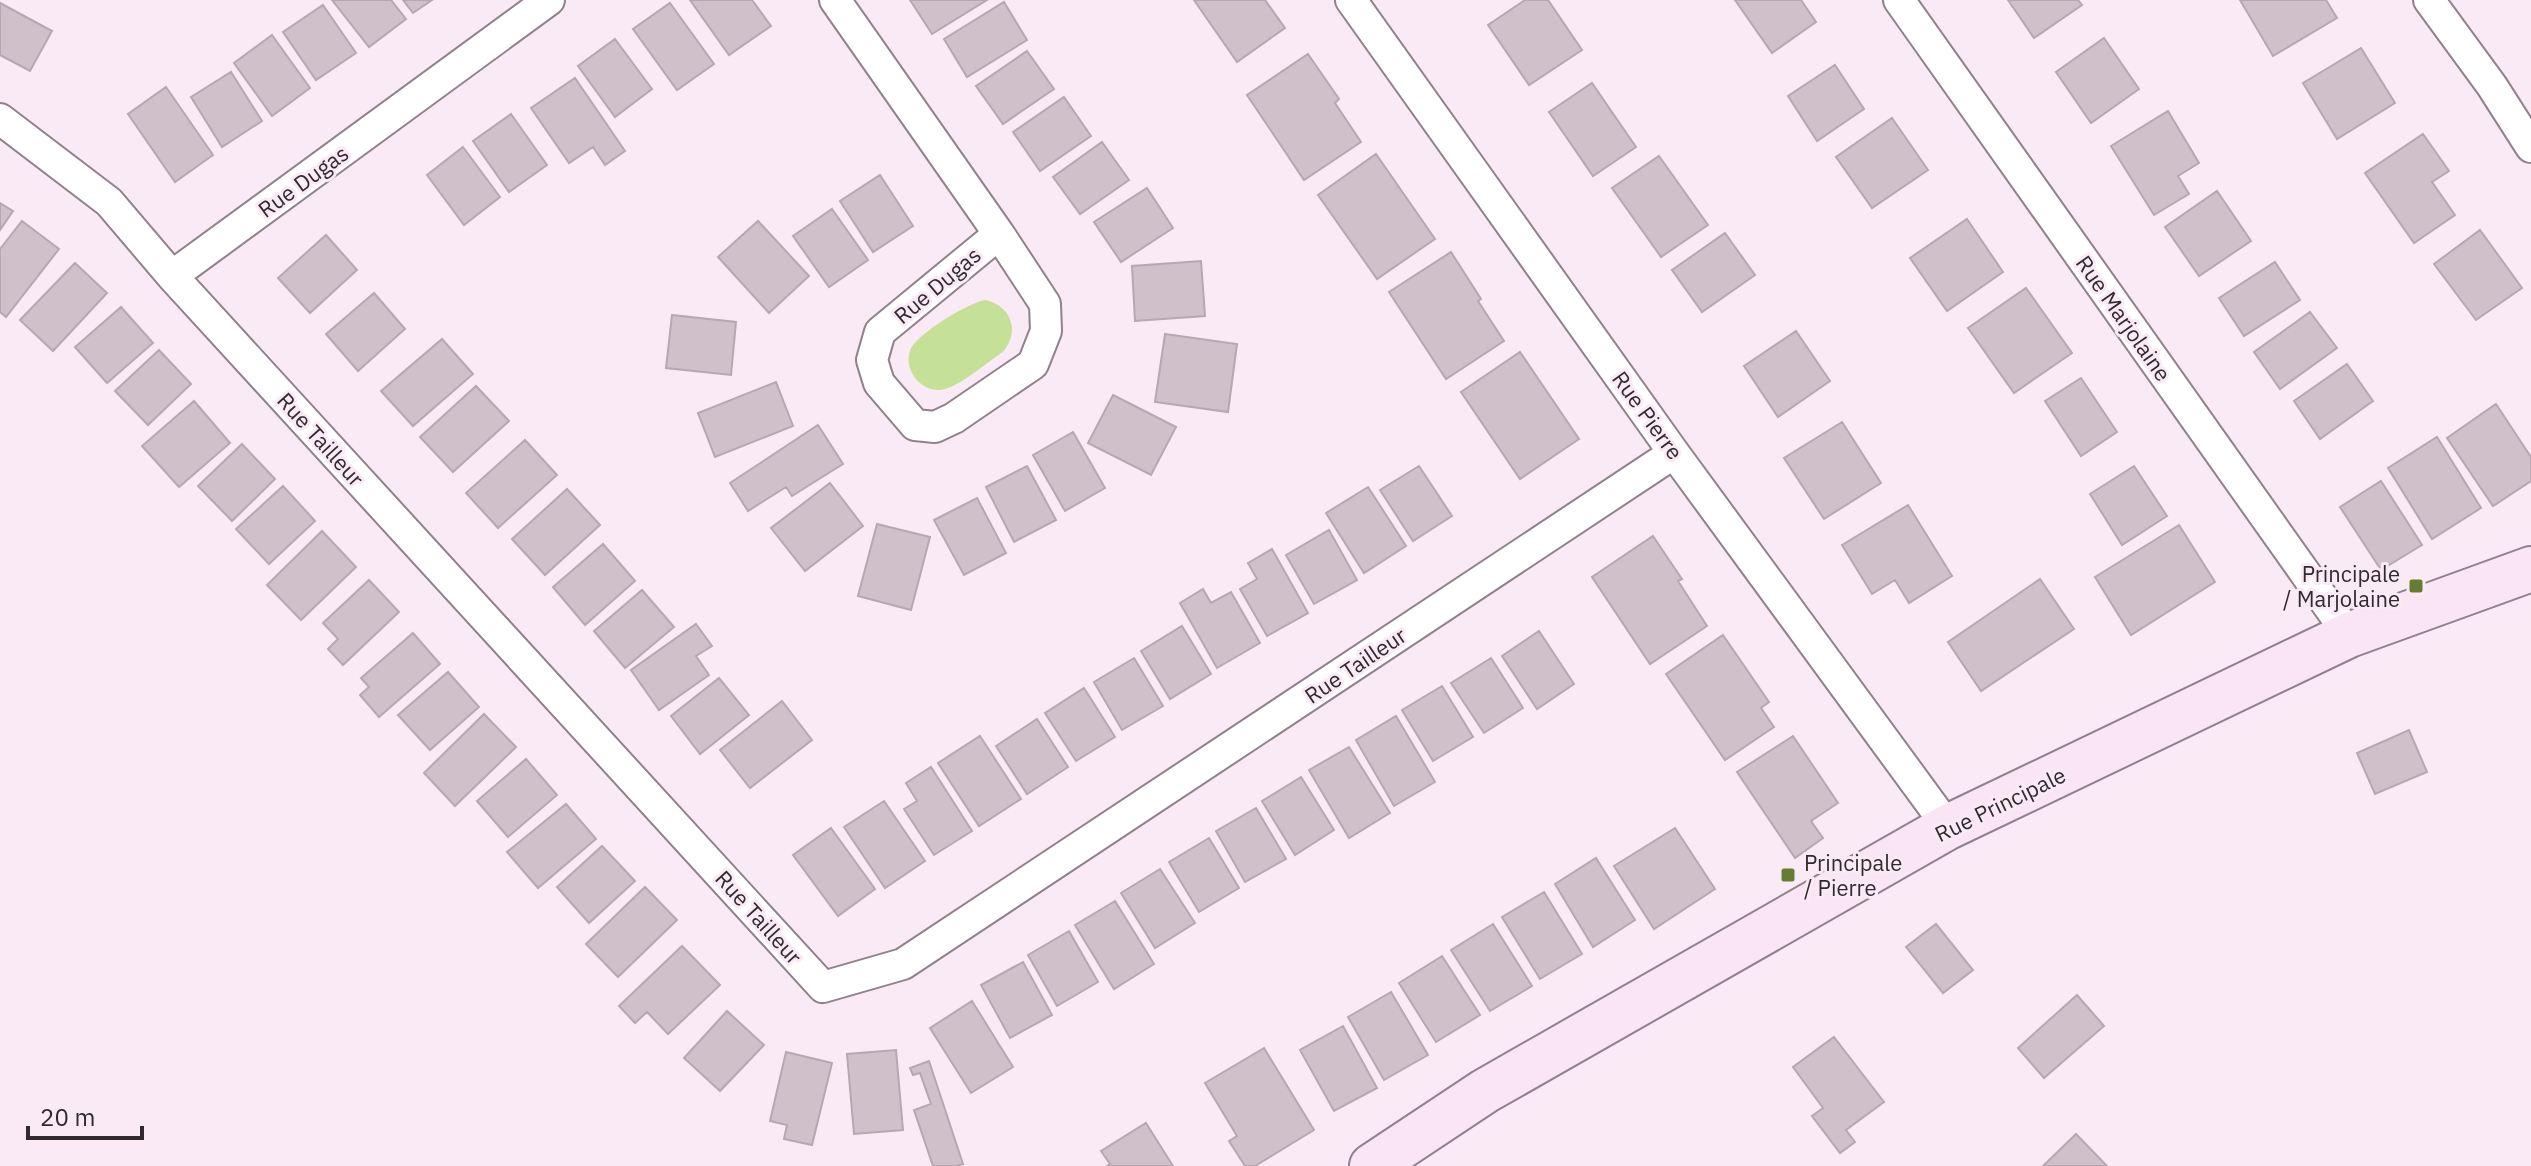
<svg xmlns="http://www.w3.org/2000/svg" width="2531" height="1166" viewBox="0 0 2531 1166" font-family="'IBM Plex Sans',sans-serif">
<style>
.green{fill:#c5e097}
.building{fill:#cfc0ca;stroke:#b6a7b1;stroke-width:2}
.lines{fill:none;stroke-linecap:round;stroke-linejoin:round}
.street-casing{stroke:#90818b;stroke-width:34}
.secondary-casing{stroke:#90818b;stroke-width:48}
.street{stroke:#fff;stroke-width:30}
.secondary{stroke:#f9e5f3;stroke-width:44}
.poi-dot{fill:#657d30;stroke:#faeaf5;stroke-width:3}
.labels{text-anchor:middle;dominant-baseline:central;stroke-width:6;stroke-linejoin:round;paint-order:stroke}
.street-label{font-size:22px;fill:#302a2e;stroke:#faeaf5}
.poi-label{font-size:22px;fill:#302a2e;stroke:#faeaf5;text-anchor:end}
</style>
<rect width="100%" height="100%" fill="#faeaf5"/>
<path class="green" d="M986 300C1012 307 1020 331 1003 352 987 362 963 384 945 389 924 395 903 372 910 351 915 335 969 302 986 300Z"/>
<path class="building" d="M332 0H391L406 19 369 47Z
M403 0H432L413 13Z
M690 0H752L771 26 729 55Z
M910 0H987L932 34Z
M1194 0H1265L1285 28 1237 62Z
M1525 0H1548L1582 50 1529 85 1488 25Z
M1735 0H1801L1816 22 1772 53Z
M2008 0H2078L2082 5 2034 38Z
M2240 0H2326L2337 18 2273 56Z
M1004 2 1027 40 967 77 944 39Z
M0 3 52 31 30 71 0 55Z
M670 3 714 64 677 90 633 29Z
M323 5 356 53 316 80 283 32Z
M272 35 310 88 272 116 234 63Z
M2104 38 2139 89 2091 123 2056 72Z
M615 39 652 89 615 117 578 66Z
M2361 48 2395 103 2337 139 2303 83Z
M1027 51 1054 89 1003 124 976 86Z
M1308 54 1339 99 1335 103 1361 142 1304 180 1247 95Z
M1835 65 1864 109 1817 141 1788 96Z
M231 72 262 121 222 147 191 97Z
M575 78 625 151 605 165 593 147 569 163 531 108Z
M1592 83 1636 147 1593 176 1549 112Z
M166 87 213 155 175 182 128 114Z
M1064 97 1091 136 1040 171 1013 132Z
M2168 111 2199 163 2178 176 2189 194 2154 215 2111 146Z
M511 114 547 165 509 192 473 141Z
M1892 118 1928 170 1872 208 1836 157Z
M2423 134 2449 171 2432 182 2455 215 2414 243 2365 173Z
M1102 142 1129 180 1080 214 1053 177Z
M463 147 500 197 464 225 427 175Z
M1376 154 1435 239 1377 279 1318 195Z
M1659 156 1708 225 1661 257 1612 188Z
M880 175 913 226 873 252 840 201Z
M1147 188 1173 228 1121 262 1094 222Z
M2217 191 2251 241 2199 276 2165 227Z
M0 203 13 211 0 230Z
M832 209 868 260 829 287 793 236Z
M1967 219 2003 272 1947 311 1910 258Z
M22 221 59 249 6 317 0 312V249Z
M758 221 809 276 769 313 718 257Z
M2480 230 2522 288 2476 320 2434 264Z
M1725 233 1755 275 1702 312 1672 270Z
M326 235 357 270 310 313 278 278Z
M1451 252 1481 299 1478 301 1504 341 1446 379 1389 292Z
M1201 261 1205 316 1135 321 1132 266Z
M2275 262 2300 300 2244 336 2219 298Z
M75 263 107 293 53 351 20 320Z
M2026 288 2072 353 2014 393 1968 328Z
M374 293 405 329 358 371 326 334Z
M121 307 153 343 107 383 75 347Z
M2310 312 2337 348 2280 389 2254 352Z
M672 315 736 322 731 375 666 368Z
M1796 331 1830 381 1778 417 1744 366Z
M1165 334 1237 344 1228 412 1155 402Z
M442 339 473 374 413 426 381 391Z
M159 350 191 384 148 425 115 391Z
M1520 352 1579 439 1520 479 1461 392Z
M2347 364 2373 401 2320 439 2294 401Z
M2081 378 2117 432 2081 456 2045 401Z
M776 382 793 426 715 457 698 413Z
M476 386 509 421 453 472 420 437Z
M1113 395 1176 427 1151 475 1088 443Z
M194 401 230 443 179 487 142 446Z
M2496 404 2531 457V481L2493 506 2447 438Z
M1842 422 1881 483 1824 519 1784 458Z
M818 425 843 464 792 496 786 487 748 511 730 483Z
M1073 432 1105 488 1065 511 1033 455Z
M2437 437 2481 508 2432 539 2388 468Z
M525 440 557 475 498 528 466 493Z
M242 444 275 479 232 521 198 486Z
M1027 466 1056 520 1014 542 986 487Z
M1419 466 1452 516 1413 541 1380 490Z
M2134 466 2167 516 2122 545 2090 494Z
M2381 481 2422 545 2381 570 2340 507Z
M830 483 863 526 805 571 771 528Z
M283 486 315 521 269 564 236 529Z
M1368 487 1406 546 1364 573 1326 513Z
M567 489 600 525 545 575 512 539Z
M977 498 1006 553 964 575 934 520Z
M1908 505 1952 576 1909 603 1895 580 1872 594 1842 545Z
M877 524 930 537 911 610 858 596Z
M2179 525 2215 582 2131 635 2095 577Z
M1329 530 1357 580 1314 604 1286 555Z
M322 531 356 567 301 620 267 585Z
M1653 536 1682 579 1678 581 1707 626 1650 664 1592 577Z
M603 544 635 581 585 625 553 587Z
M1272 549 1308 613 1267 636 1240 589 1257 579 1248 563Z
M2040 579 2074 629 1981 691 1948 642Z
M369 580 399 612 343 665 328 649 338 639 323 623Z
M1203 589 1211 603 1231 592 1260 643 1217 668 1180 603Z
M642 590 674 627 625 668 594 631Z
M696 624 712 646 696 656 709 675 659 710 631 670Z
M1182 626 1211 674 1170 699 1141 651Z
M1539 631 1574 684 1537 709 1502 656Z
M413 633 440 664 379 717 360 695 369 687 361 678Z
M1723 635 1769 702 1761 708 1774 727 1725 760 1666 674Z
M1134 658 1163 706 1122 730 1094 682Z
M1491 658 1523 708 1484 733 1451 683Z
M448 672 479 707 430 750 398 715Z
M719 678 749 715 700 754 671 716Z
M1442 686 1473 737 1433 761 1402 710Z
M1084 688 1115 737 1076 761 1045 713Z
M782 701 812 740 750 788 720 750Z
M484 714 516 747 455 806 424 773Z
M1396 716 1435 782 1394 806 1356 740Z
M1037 719 1068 767 1027 794 996 746Z
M2409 730 2427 772 2375 794 2357 753Z
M980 736 1021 799 979 826 938 763Z
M1793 736 1838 803 1811 821 1823 838 1795 858 1737 772Z
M1349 747 1390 813 1349 838 1309 770Z
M526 759 557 795 508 837 477 801Z
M931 767 972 831 934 855 904 809 917 801 906 783Z
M1301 777 1334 830 1295 855 1262 801Z
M884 801 925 861 885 888 844 827Z
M566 804 596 839 538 888 507 852Z
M1256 808 1286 859 1245 882 1216 831Z
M831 828 875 889 838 916 793 855Z
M1675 828 1715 889 1654 929 1614 866Z
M1209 838 1239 888 1199 912 1169 862Z
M602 846 635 881 589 923 557 887Z
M1596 858 1635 920 1593 947 1555 884Z
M1160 869 1195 923 1155 948 1121 893Z
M645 887 677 920 618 977 586 944Z
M1544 892 1582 954 1540 979 1502 917Z
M1115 901 1154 964 1114 989 1075 925Z
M1493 924 1532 986 1490 1011 1451 950Z
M1936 924 1973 970 1943 993 1906 947Z
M1069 931 1098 982 1057 1006 1028 955Z
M682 946 720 985 668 1034 647 1012 635 1023 619 1006Z
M1442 956 1480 1015 1436 1042 1399 983Z
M1023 962 1052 1015 1010 1038 981 985Z
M1391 992 1428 1055 1384 1080 1348 1017Z
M2077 995 2104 1026 2044 1078 2018 1048Z
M972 1001 1013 1067 971 1093 930 1028Z
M727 1011 764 1045 720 1091 684 1058Z
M1343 1026 1377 1088 1334 1111 1300 1050Z
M1834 1037 1884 1102 1846 1130 1855 1142 1840 1153 1812 1116 1823 1108 1793 1067Z
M1264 1048 1314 1130 1255 1166H1245L1229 1141 1237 1136 1205 1083Z
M896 1050 903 1130 854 1134 847 1054Z
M786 1052 832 1063 812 1145 784 1139 787 1125 770 1121Z
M929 1061 963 1164 956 1166H933L914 1110 931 1104 920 1073 913 1075 910 1068Z
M1146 1123 1173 1166H1107L1110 1164 1101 1151Z
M2076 1134 2107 1166H2043Z"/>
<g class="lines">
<g class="street-casing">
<path id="street" d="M835 0 999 234 1045 304 1046 331 1033 364 954 418 935 427 915 425 879 383 872 360 880 332 999 234
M1351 0 1674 453 1948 827
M1899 0 2349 635
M2429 0 2492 86 2531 147
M0 119 109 202 172 276 823 987 903 964 1674 453
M172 276 549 0"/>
</g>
<g class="secondary-casing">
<path id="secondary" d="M1372 1166 1485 1091 1948 827 2349 635 2531 569"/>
</g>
<use href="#street" class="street"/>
<use href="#secondary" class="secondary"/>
</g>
<g class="poi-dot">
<rect x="2408" y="578" width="16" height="16" rx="4"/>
<rect x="1780" y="867" width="16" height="16" rx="4"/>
</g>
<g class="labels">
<g class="street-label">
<text transform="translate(303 181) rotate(-36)">Rue Dugas</text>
<text transform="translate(937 285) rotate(-40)">Rue Dugas</text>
<text transform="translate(2124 318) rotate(55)">Rue Marjolaine</text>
<text transform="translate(1648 415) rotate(54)">Rue Pierre</text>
<text transform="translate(321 439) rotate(48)">Rue Tailleur</text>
<text transform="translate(1355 665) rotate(-34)">Rue Tailleur</text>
<text transform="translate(2000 804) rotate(-26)">Rue Principale</text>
<text transform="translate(759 917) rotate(48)">Rue Tailleur</text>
</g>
<g class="poi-label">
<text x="2400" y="573">Principale<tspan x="2400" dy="25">/ Marjolaine</tspan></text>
<text x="1804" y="862" text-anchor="start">Principale<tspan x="1804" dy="25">/ Pierre</tspan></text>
</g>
</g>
<path d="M28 1126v12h114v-12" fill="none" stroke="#302a2e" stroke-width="4"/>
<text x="40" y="1126" font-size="24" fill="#302a2e" stroke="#faeaf5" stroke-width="6" paint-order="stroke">20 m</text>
</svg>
